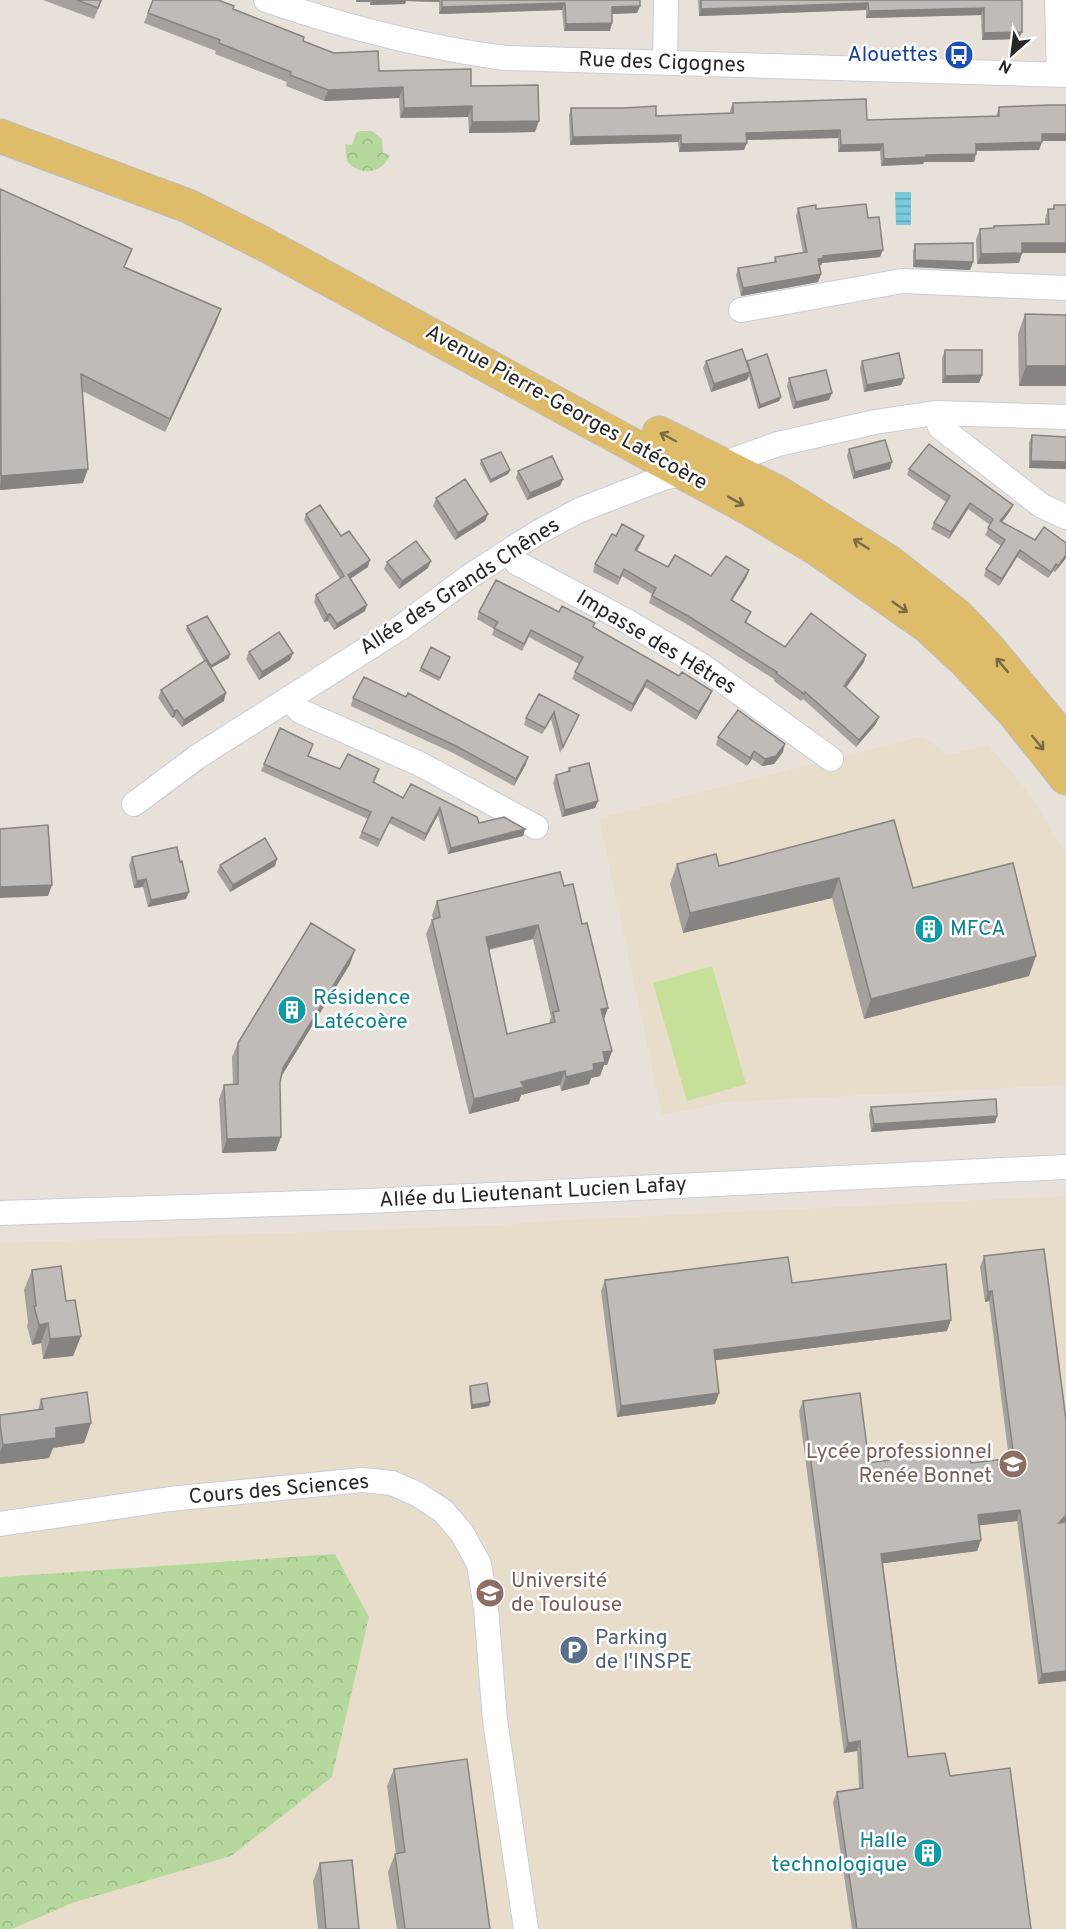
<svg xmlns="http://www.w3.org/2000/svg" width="1066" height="1929" viewBox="0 0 1066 1929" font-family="Overpass,sans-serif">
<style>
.education{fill:#e8ddcb}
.forest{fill:url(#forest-crowns)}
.pitch{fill:#c6df99}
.water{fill:url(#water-rules)}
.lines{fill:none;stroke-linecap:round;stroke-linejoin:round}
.minor-casing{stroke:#c9cdd8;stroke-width:26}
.primary-casing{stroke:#bebebe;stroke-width:35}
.minor{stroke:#fff;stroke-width:24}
.primary{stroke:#dfbc69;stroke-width:33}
.wall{fill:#a6a19d;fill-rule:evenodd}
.shaded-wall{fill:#878380}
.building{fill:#c1bbb7;stroke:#878380;stroke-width:1.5;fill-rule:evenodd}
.oneway{stroke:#7a6a45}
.labels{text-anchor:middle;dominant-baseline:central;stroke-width:5;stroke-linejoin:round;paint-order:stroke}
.transit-label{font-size:21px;fill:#164399;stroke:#fff;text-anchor:end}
.street-label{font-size:21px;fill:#272727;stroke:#fff}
.culture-label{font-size:21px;fill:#0d838f;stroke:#fff;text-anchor:start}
.education-label{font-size:21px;fill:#785e54;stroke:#fff;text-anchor:end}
.service-label{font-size:21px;fill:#4e5e75;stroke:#fff;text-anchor:start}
</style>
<defs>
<pattern id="forest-crowns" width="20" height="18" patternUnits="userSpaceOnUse" patternTransform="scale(1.5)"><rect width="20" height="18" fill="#b5d99d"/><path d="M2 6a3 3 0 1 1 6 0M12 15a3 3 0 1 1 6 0" fill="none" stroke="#9cba87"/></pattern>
<pattern id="water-rules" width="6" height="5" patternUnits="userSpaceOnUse" patternTransform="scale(1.5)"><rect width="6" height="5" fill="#79cadf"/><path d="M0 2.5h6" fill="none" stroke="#63a4b5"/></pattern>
</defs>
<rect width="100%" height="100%" fill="#e8e1da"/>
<path class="education" d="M919 737 932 742 947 755 988 745 1029 793 1066 853V1085L727 1102 662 1115 599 818Z
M1066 1196V1929H0V1243L503 1225 547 1221Z"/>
<path class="forest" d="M360 131H372L382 139 383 153 390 155C382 174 360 177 347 161L345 144 352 145 356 133Z
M335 1554 369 1617 332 1777 231 1856 72 1903 12 1929H0V1577Z"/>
<path class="pitch" d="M712 966 746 1084 687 1101 653 983Z"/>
<path class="water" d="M895 192H911V225H896Z"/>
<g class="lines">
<g class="minor-casing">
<path id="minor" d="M266 0C345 27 421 47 505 58L1066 75
M1057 0 1059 75
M665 63 666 0
M741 310 902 281 1066 288
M935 413 940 427 1042 506 1066 517
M509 552 517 563 623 619 701 665 831 759
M289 698 300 711 420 764 536 827
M134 804 197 757 400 628 470 576 537 533 580 510 663 478 719 465 778 444 875 422 935 413 1066 417
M0 1213 369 1201 1066 1167
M0 1524 170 1499 362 1480 392 1483 417 1494 443 1511 462 1533 479 1564 486 1608 495 1720 526 1929"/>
</g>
<g class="primary-casing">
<path id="primary" d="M0 136 188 206 262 243 750 509 817 549 927 626 966 662 1014 713 1066 778
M659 433 779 493 888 561 958 616 990 650 1066 742"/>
</g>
<use href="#minor" class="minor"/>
<use href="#primary" class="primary"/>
</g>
<path class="wall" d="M43 0H102L94 19Z
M153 0 233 9 303 41 379 71 471 86 535 132 469 133 468 117 400 118 399 98 324 101 286 86 287 82 215 54 216 51 144 23Z
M356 0H640V6L637 13 612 14 610 31H564L562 10 439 14V2L406 1 405 4 370 5V2H356Z
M698 0H1022L1019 39 982 40 981 15 866 18V10L699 16Z
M733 103 867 120 996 116 999 107 1042 141V142L1039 150 976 151 974 162H924L923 164 881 166 880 151 838 152V138L747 140 744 150 679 152 678 142 570 145 569 115 571 108 656 116 730 113V110Z
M0 189 125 267 216 323 165 432 82 391 83 483 0 490Z
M1054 205H1066V253H1022L1019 263 977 264 976 239 980 229 993 228 994 226 1045 224V219L1048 209H1053Z
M798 208 816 209 868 218 880 257 822 263 821 265 820 266 821 274 818 282 741 296 736 275 738 268 774 262 775 257 803 253 796 216Z
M915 244 973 262 970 270 913 267V251Z
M1025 314 1066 315V386H1019L1018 334Z
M945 350 982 375 979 383H942V358Z
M706 361 746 363 747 361 781 397 779 401 758 409 749 376 747 380 711 392 703 368Z
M862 361 904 378 901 385 864 392 860 368Z
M789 378 829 400 793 409 787 386Z
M1032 435 1066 437V469L1029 468V442Z
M849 449 890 469 853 479 847 456Z
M481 460 510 470 508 474 490 483 480 464Z
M909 469 1013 505 1010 511 1002 522 1035 540 1066 543V558L1055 572 1053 571 1048 578 1017 557 999 586 984 576 986 569 1001 546 985 535 990 525 968 509 949 539 931 529 934 523 946 502 907 475Z
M518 471 563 479 560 486 527 500 516 478Z
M436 498 488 514 485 521 455 540 433 506Z
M306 514 341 536 368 567 350 579 365 611 334 630 328 621 324 622 314 602 316 595 340 579 304 520Z
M616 536H644L641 543 637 551 668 567 711 576 749 570 746 578 732 600 751 612 746 623 785 647 864 662 846 688 876 724 856 747 803 699 801 701 774 681V679L685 623 649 603 652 594 622 576 618 585 593 572 595 564Z
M387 562 428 568 399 589 384 569Z
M479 612H559L595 623 593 627 709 698 696 720 645 687 631 712 572 679 579 664 529 637 522 651 492 635 494 629 477 619Z
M187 626 229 658 211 668 224 701 182 727 174 717 172 718 158 698 161 690 204 661 186 630Z
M249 652 293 653 290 660 259 680 246 659Z
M450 657 439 681 419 671 421 668Z
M539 694 579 715 560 753 551 719 542 734 524 725 526 718Z
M353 698 526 764 514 786 453 753 351 706Z
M718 737 783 752 774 764 762 766 752 759 747 766 716 745Z
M308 756 340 769 377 776 374 783 403 798 411 784 479 823 525 829 523 836 448 854 438 815 424 841 389 823 378 847 359 838 368 819 261 771 264 764Z
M569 768 598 801 595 808 562 817 553 783 556 775 567 772Z
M894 820 913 888 1029 976 864 1019 832 898 683 933 670 884 677 864 719 866Z
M132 857 180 862 186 899 148 907 143 887 134 888 129 865Z
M220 865 275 866 230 892 217 872Z
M564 886 604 1019 612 1051 607 1065H604L600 1076 591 1078 589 1084 561 1091 560 1085 521 1095 519 1101 469 1114 426 934 432 920 433 919 432 915 437 901ZM533 939 551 1017 549 1023 507 1034 489 950Z
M350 964 281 1077 280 1082 276 1151 222 1153 219 1099 224 1085 233 1084 232 1057 238 1043Z
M871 1107 997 1116 995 1123 871 1132 869 1114Z
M984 1256 1066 1522V1681L1038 1684 1017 1521 979 1525 981 1540 977 1551 883 1563 908 1757 950 1776 1031 1929H852L833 1802 837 1792 859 1788 857 1751 844 1753 799 1411 803 1401 869 1463H971L1009 1459 989 1301 985 1302 980 1267Z
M32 1270 66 1301 81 1336 73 1356 43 1359 41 1343 32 1345 27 1326 28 1322 24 1290Z
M605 1280 792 1283 947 1331 715 1360 719 1393 715 1404 617 1417 601 1291Z
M470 1386 490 1402 489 1406 471 1409 469 1390Z
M41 1399 91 1423 84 1443 53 1448 49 1458 0 1464V1415L38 1410Z
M394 1769 490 1929H397L388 1872 395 1854H396L387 1786Z
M320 1863 359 1929H318L313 1881Z"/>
<path class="shaded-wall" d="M357 0H371L370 2H356Z
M372 0H440L439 2 406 1 405 4 370 5Z
M565 3 562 10 439 14 442 7Z
M868 3 866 10 699 16 701 9Z
M640 6 637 13 610 14 612 7Z
M984 8 981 15 866 18 869 11Z
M612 23 610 31H564L566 24Z
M1022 32 1019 39 982 40 984 33Z
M403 87 399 98 324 101 328 90Z
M472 106 468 117 400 118 404 108Z
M539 121 535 132 469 133 472 122Z
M840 130 838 138 744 140 746 133Z
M1042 134H1066V141H1039Z
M681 135 678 142 570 145 573 137Z
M1042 142 1039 150 973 151 976 144Z
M747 143 744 150 679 152 681 144Z
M883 144 880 151 838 152 841 145Z
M976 154 974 162H924L923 164 881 166 884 159 926 155Z
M1022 243H1066V253H1022L1019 263 977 264 981 254Z
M883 250 880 257 822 263 821 265 816 266 818 259 823 256Z
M915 260 973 262 970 270 913 267Z
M821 274 818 282 741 296 743 288Z
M221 309 216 323 165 432 170 419Z
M1026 366H1066V386H1019Z
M750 372 747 380 711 392 714 384Z
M982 375 979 383H942L945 376Z
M904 378 901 385 864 392 867 385Z
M832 393 829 400 793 409 796 402Z
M781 397 779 401 758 409 760 405Z
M1031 461 1066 462V469L1029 468Z
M892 462 890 469 853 479 855 472Z
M88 469 83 483 0 490 1 476Z
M510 470 508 474 490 483 491 480Z
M563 479 560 486 527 500 530 493Z
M970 503 968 509 949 539 951 532Z
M1013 505 1010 511 998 528 1000 521Z
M488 514 485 521 455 540 458 533Z
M644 536 641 543 633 557 635 550Z
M1020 550 1017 557 999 586 1002 579Z
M1066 555V558L1055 572 1058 566Z
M370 560 368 567 345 582 348 575Z
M431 561 428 568 399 589 402 581Z
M1056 564 1053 571 1048 578 1051 572Z
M749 570 746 578 728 607 731 600Z
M367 605 365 611 334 630 337 624Z
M330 614 328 621 324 622 327 615Z
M293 653 290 660 259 680 262 672Z
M230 654 229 658 209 669 211 666Z
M866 655 864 662 842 693 844 686Z
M647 680 645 687 631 712 633 704Z
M712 691 709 698 696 720 699 712Z
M226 693 224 701 182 727 184 720Z
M177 710 174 717 172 718 174 711Z
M554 712 551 719 542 734 545 728Z
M879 717 876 724 856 747 859 740Z
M785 744 783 752 774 764 762 766 765 759Z
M754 751 752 759 747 766 750 758Z
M528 757 526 764 514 786 516 779Z
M598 801 595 808 562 817 565 810Z
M440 808 438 815 424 841 426 834Z
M525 829 523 836 448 854 451 848Z
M277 859 275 866 230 892 233 885Z
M839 878 832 898 683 933 690 913Z
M146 879 143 887 134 888 137 881Z
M52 885 48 896 0 898V887Z
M189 892 186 899 148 907 151 900Z
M538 925 533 939 481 951 486 937Z
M355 950 350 964 277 1083 283 1068Z
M1036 956 1029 976 864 1019 871 999Z
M608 1008 603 1022 601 1009Z
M612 1051 607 1065H604L600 1076 591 1078 589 1084 561 1091 566 1077 593 1064 603 1052Z
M565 1071 560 1085 521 1095 519 1101 469 1114 474 1099 521 1082Z
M997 1116 995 1123 871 1132 874 1124Z
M281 1137 276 1151 222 1153 227 1139Z
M992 1291 989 1301 985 1302 988 1292Z
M951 1320 947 1331 710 1361 714 1350Z
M48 1323 41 1343 32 1345 39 1325Z
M81 1336 73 1356 43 1359 50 1339Z
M719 1393 715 1404 617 1417 621 1406Z
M490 1402 489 1406 471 1409 472 1405Z
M91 1423 84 1443 53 1448 49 1458 0 1464V1452L3 1445 56 1428Z
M1020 1510 1017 1521 975 1526 978 1515Z
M1066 1515V1522L1059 1523Z
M981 1540 977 1551 878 1564 881 1554Z
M1066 1671V1681L1038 1684 1042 1674Z
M860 1741 857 1751 844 1753 848 1743Z"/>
<path class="building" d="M77 0H101L98 8Z
M153 0H218L234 6 233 9 304 37 303 41 334 53 378 51 379 71 471 69V86L538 85 539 121 472 122V106L404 108 403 87 328 90 290 75 291 72 219 43 220 40 148 13Z
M442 0H640V6L612 7V23L566 24 565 3 442 7Z
M701 0H1022V32L984 33V8L869 11 868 3 701 9Z
M866 99 867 120 999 116V107L1051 105H1066V134H1042V142L976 144V154L926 155V157L884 159 883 144 841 145 840 130 746 133 747 143 681 144V135L573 137 571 108H624L656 106V116L733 113V103Z
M0 189 132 249 124 267 221 309 170 419 81 374 88 469 1 476Z
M866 204 868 218 879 217 883 250 823 256 824 258 818 259 821 274 743 288 738 268 776 262 775 257 807 252 798 208 816 205V209Z
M1054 205H1066V243H1022V253L981 254 980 229 994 228V226L1049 224 1048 209H1054Z
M973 243V262L915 260V244Z
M1025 314 1066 315V366H1026Z
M742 349 750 372 714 384 706 361Z
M945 350H982V375L945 376Z
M899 353 904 378 867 385 862 361Z
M767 354 781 397 760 405 747 361Z
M826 370 832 393 796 402 789 378Z
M1032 435 1066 437V462L1031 461Z
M885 440 892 462 855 472 849 449Z
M929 444 1013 505 1000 521 1035 540 1044 527 1066 543V555L1058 566 1056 564 1051 572 1020 550 1002 579 986 569 1005 540 988 528 993 519 970 503 951 532 934 523 950 496 909 469Z
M501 452 510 470 491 480 481 460Z
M552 456 563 479 530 493 518 471Z
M465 479 488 514 458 533 436 498Z
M320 505 341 536 349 531 370 560 348 575 367 605 337 624 330 614 327 615 316 595 344 576 306 514Z
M622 524 644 536 635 550 668 567 675 555 711 576 726 556 749 570 731 600 751 612 745 622 785 647 811 613 866 655 844 686 879 717 859 740 805 692 804 694 776 673 777 672 688 616 652 596 656 588 624 569 620 578 595 564 612 534 616 536Z
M416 541 431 561 402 581 387 562Z
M496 580 559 612 562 606 595 623 593 627 679 676 682 672 712 691 699 712 647 680 633 704 575 672 583 657 531 630 524 644 494 628 498 622 479 612Z
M207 616 230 654 211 666 187 626Z
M279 632 293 653 262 672 249 652Z
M431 647 450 657 440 678 421 668Z
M206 660 226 693 184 720 177 710 174 711 161 690Z
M364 677 406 697 408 693 528 757 516 779 456 746 353 698Z
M539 694 579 715 563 747 554 712 545 728 526 718Z
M738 710 785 744 776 756 765 759 754 751 750 758 718 737Z
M280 728 313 744 308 756 340 769 348 754 379 769 373 782 403 798 411 784 477 817 479 823 504 817 525 829 451 848 440 808 426 834 392 817 380 840 362 832 371 812 264 764Z
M589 763 598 801 565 810 556 775 570 771 569 768Z
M894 820 913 888 1013 863 1036 956 871 999 839 878 690 913 677 864 716 854 719 866Z
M48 825 52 885 0 887V829Z
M265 838 277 859 233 885 220 865Z
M177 847 180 862 182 861 189 892 151 900 146 879 137 881 132 857Z
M560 872 564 886 573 884 582 924 587 923 608 1008 601 1009 612 1051 603 1052 605 1062 593 1064 594 1070 566 1077 565 1071 521 1082 524 1087 474 1099 432 920 440 917 437 901ZM538 925 559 1011 553 1012 555 1022 507 1034 486 937Z
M311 923 355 950 283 1068 280 1082 281 1137 227 1139 224 1085 238 1084V1043Z
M996 1099 997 1116 874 1124 871 1107Z
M1044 1249 1066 1420V1515L1059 1523 1066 1522V1671L1042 1674 1020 1510 978 1515 981 1540 881 1554 908 1757 945 1753 950 1776 1010 1768 1031 1929H857L837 1792 863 1788 860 1741 848 1743 803 1401 860 1393 869 1463 968 1449 971 1463 1014 1458 992 1291 988 1292 984 1256Z
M788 1257 792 1283 946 1264 951 1320 714 1350 719 1393 621 1406 605 1280Z
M61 1266 66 1301 75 1300 81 1336 50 1339 48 1323 39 1325 34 1306H36L32 1270Z
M487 1383 490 1402 472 1405 470 1386Z
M87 1392 91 1423 56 1428V1438L3 1445 0 1425V1415L43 1409 41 1399Z
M467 1759 490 1929H405L395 1854 405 1852 394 1769Z
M352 1860 359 1929H326L320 1863Z"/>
<defs><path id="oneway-shaft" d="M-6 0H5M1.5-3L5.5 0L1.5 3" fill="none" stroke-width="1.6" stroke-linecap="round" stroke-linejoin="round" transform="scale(1.5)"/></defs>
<g class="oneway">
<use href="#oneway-shaft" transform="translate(668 437) rotate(-152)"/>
<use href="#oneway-shaft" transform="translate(736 501) rotate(29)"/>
<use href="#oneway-shaft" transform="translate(861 544) rotate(-148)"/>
<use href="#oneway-shaft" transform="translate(900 607) rotate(35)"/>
<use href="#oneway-shaft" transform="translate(1002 665) rotate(-130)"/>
<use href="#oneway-shaft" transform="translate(1038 743) rotate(51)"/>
</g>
<defs>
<g id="bus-disc" transform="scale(1.5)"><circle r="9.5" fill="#1a4fb4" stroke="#fff"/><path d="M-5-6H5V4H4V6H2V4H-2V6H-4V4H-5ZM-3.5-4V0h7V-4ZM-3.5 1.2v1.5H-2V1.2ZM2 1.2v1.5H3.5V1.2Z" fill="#fff"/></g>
<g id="building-disc" transform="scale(1.5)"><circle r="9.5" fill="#0f9aa8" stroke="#fff"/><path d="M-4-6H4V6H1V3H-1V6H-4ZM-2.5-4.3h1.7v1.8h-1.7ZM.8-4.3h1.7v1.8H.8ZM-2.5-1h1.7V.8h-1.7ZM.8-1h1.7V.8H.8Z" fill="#fff"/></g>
<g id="school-disc" transform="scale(1.5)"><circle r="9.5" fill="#8d6e63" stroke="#fff"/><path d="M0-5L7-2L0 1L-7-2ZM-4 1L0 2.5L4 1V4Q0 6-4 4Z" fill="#fff"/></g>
<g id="university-disc" transform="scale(1.5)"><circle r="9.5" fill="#8d6e63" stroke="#fff"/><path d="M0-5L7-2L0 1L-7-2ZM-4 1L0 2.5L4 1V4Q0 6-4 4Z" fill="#fff"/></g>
<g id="parking-disc" transform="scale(1.5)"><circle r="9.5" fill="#5c6f8a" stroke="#fff"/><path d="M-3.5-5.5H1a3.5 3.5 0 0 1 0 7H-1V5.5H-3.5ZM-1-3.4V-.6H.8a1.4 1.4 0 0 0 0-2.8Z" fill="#fff"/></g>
</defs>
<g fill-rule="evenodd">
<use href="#bus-disc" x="959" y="55"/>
<use href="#building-disc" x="929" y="929"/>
<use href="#building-disc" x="292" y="1010"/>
<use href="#school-disc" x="1013" y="1464"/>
<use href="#university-disc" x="490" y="1593"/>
<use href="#parking-disc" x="574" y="1650"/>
<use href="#building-disc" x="928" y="1853"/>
</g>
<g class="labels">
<g class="transit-label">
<text x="938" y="55">Alouettes</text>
</g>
<g class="street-label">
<text transform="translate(662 63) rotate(2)">Rue des Cigognes</text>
<text transform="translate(566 408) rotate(29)">Avenue Pierre-Georges Latécoère</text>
<text transform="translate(460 587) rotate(-33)">Allée des Grands Chênes</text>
<text transform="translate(656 643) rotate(31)">Impasse des Hêtres</text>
<text transform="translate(533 1193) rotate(-3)">Allée du Lieutenant Lucien Lafay</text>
<text transform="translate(279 1490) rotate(-5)">Cours des Sciences</text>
</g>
<g class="culture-label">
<text x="950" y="929">MFCA</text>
<text x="313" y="998">Résidence<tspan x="313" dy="24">Latécoère</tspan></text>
<text x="907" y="1841" text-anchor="end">Halle<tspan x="907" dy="24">technologique</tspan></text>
</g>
<g class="education-label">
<text x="992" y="1452">Lycée professionnel<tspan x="992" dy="24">Renée Bonnet</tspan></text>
<text x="511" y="1581" text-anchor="start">Université<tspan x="511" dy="24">de Toulouse</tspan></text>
</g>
<g class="service-label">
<text x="595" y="1638">Parking<tspan x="595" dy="24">de l'INSPE</tspan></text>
</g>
</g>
<g transform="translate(1012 54) rotate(208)" stroke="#ffffff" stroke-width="4.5" paint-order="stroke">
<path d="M0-4.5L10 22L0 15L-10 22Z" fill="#272727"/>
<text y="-9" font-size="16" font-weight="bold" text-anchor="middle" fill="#272727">N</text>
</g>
</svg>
